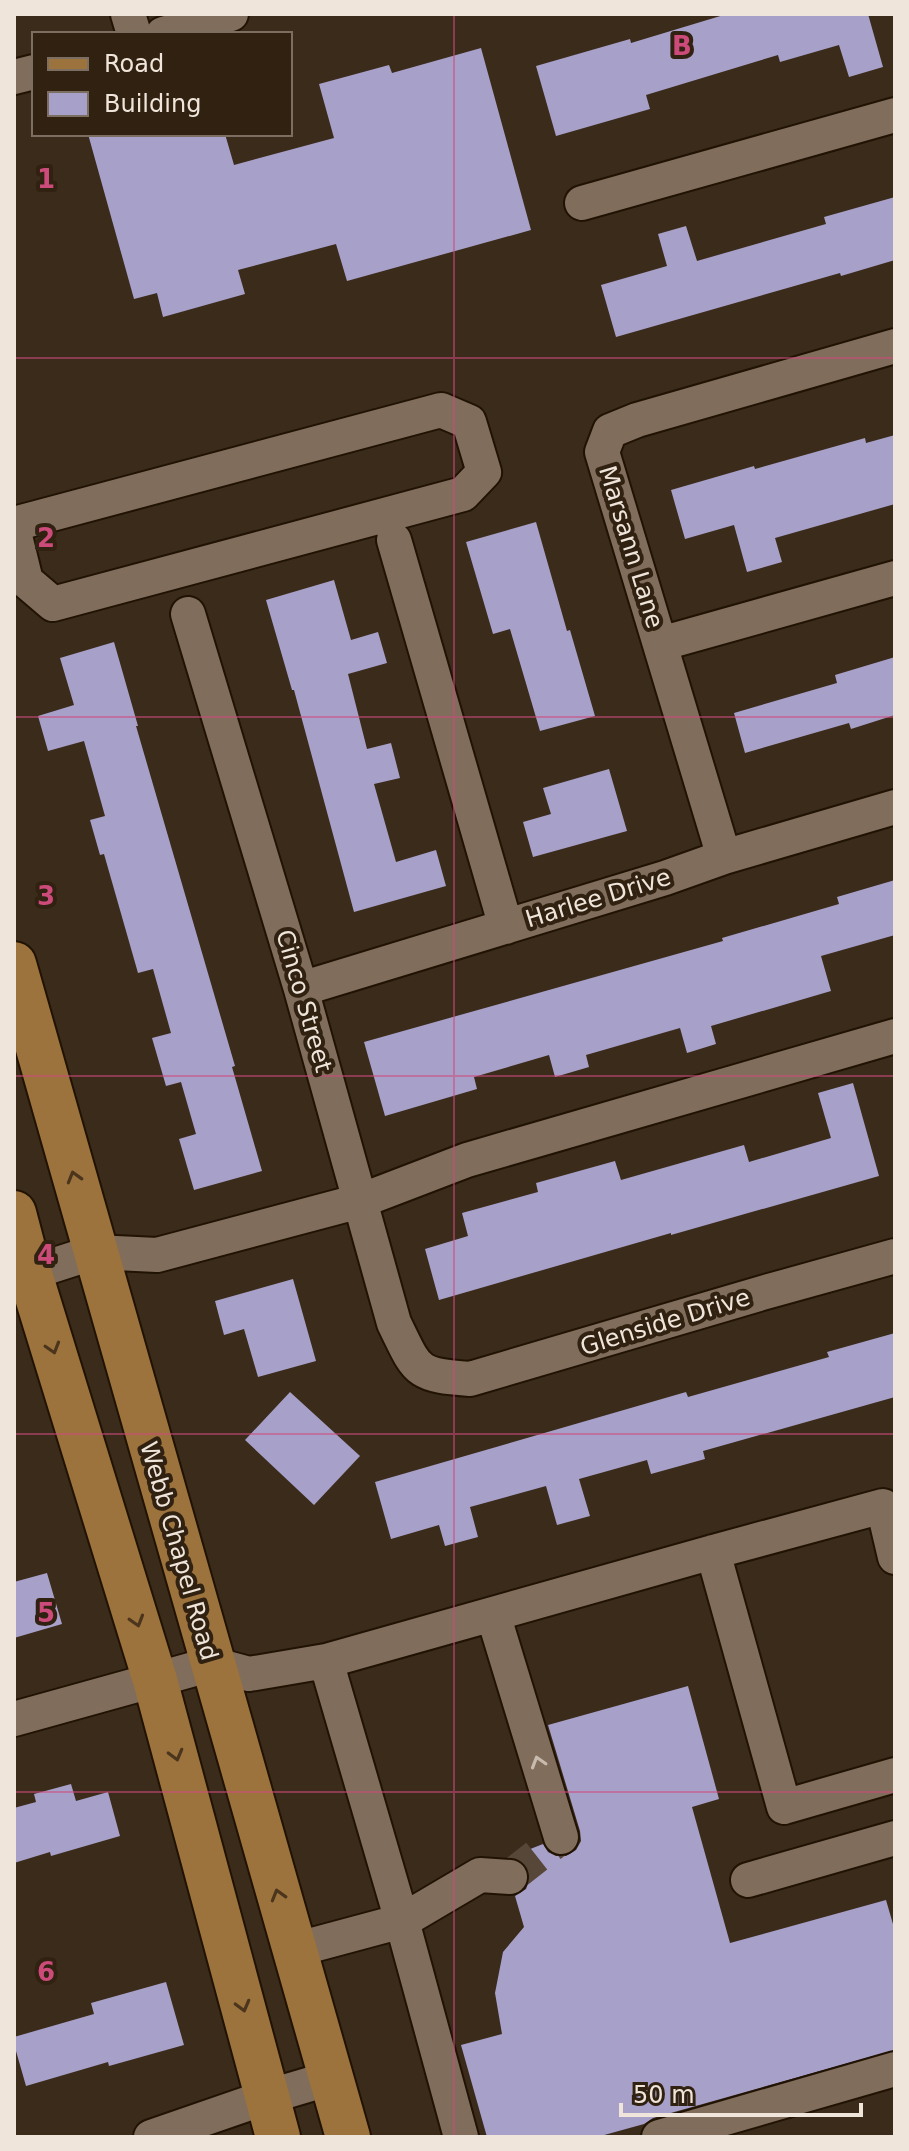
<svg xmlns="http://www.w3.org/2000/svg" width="909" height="2151" viewBox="0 0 909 2151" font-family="'DejaVu Sans',sans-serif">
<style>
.building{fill:#a7a1ca}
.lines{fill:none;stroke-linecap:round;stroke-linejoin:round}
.minor-tunnel{stroke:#564738;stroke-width:34;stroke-dasharray:34 17;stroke-linecap:butt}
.minor-casing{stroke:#211304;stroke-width:38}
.major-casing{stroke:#211304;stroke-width:48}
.minor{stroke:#806d5b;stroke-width:34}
.major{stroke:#9c723d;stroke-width:44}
.oneway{stroke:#4b351c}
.oneway2{stroke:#c8bbae}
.grid{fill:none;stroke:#cd4b7b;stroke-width:2;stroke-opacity:0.55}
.labels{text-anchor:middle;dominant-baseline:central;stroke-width:8;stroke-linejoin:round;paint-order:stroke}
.street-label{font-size:24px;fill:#efe5da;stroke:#302111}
.grid-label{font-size:26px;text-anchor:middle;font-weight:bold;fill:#cd4b7b;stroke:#302111;stroke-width:8;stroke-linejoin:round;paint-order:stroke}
</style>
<rect width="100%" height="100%" fill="#3b2b1b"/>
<path class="building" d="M727 14H868L883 67 849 77 839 45 780 62 778 55 646 95 650 109 556 136 536 66 630 39 631 43Z
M481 48 531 230 347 281 336 244 238 270 245 294 163 317 157 293 134 299 88 134H225L234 165 334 138 319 84 389 65 392 73Z
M895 197V260L841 276 840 273 616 337 601 285 667 266 658 234 686 226 697 261 826 224 824 217Z
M895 435V504L775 538 782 562 747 572 734 525 685 539 671 490 754 466 755 469 865 438 866 443Z
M536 522 567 631 570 630 595 716 540 731 510 629 493 634 466 542Z
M334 580 351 640 378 632 387 663 348 674 367 749 391 743 400 778 374 784 396 862 436 850 446 886 354 912 294 690H292L266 600Z
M114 642 138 726H136L235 1066 232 1067 262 1171 194 1190 179 1139 196 1134 181 1082 166 1086 152 1038 171 1033 153 969 138 973 104 854 100 855 90 820 105 816 84 741 48 751 38 716 74 705 60 658Z
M895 657V715L851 729 849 723 745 753 734 713 837 683 835 675Z
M609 769 627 831 533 857 523 822 551 814 543 788Z
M895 880V935L821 956 831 991 711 1026 716 1044 687 1053 680 1028 586 1055 589 1067 555 1077 549 1055 474 1077 477 1089 385 1116 364 1042 723 941 722 938 839 904 837 897Z
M853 1083 879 1176 671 1235V1233L439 1300 425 1249 468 1236 462 1213 538 1192 536 1183 615 1161 621 1180 744 1145 749 1162 831 1138 818 1093Z
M293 1279 316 1361 258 1377 244 1329 224 1335 215 1301Z
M895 1333V1397L703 1451 705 1459 651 1474 647 1460 579 1479 590 1516 557 1525 546 1486 470 1507 478 1537 445 1546 439 1525 391 1539 375 1482 686 1392 688 1397 829 1357 827 1352Z
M290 1392 360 1456 314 1505 245 1440Z
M47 1573 62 1624 14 1638V1582Z
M688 1686 719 1799 692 1807 730 1943 886 1900 895 1931V2050L653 2118 644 2124 597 2137H487L461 2045 502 2034 495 1993 503 1952 524 1927 515 1896 526 1889 530 1878 528 1868 522 1861 510 1857 543 1844 548 1852 556 1856H566L576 1850 581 1841 580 1831 548 1725Z
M71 1784 76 1801 108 1792 120 1836 51 1856 50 1852 14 1863V1808L36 1802 34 1794Z
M166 1982 184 2045 109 2066 108 2062 26 2086 14 2044V2037L94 2014 91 2003Z"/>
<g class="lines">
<path class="minor-tunnel" d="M510 1877 561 1837"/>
<g class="minor-casing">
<path id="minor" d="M128 14 134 34
M163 34 231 14
M14 77 34 72
M582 203 895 115
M14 524 441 410 469 422 484 472 463 494 53 604 26 581 14 532
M394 540 506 927
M188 614 301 989 394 1323C418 1372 415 1375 470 1379L762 1293 895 1256
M660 644 895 578
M724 857 602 452 610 431 637 420 895 346
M301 989 665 878 724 857 895 807
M14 1278 95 1252 157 1255 360 1201 467 1160 895 1036
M713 1552 784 1807 895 1775
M493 1614 561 1837
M326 1661 402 1921 461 2137
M14 1719 212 1664 249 1674 326 1661 713 1552 883 1506 895 1557
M748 1880 895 1838
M294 1950 402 1921 480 1875 510 1877
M151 2137 267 2097 331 2078
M659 2137 895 2069"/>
</g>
<g class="major-casing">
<path id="major" d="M14 964 348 2137
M14 1213 30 1274 155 1680 278 2137"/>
</g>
<use href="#minor" class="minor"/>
<use href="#major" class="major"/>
</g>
<defs><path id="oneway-chevron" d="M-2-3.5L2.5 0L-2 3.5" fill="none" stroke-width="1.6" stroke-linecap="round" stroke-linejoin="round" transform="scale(2)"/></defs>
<g class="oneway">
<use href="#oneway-chevron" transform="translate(74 1177) rotate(-106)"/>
<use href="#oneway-chevron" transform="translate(53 1348) rotate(73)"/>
<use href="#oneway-chevron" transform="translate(137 1621) rotate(73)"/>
<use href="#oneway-chevron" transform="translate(176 1755) rotate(75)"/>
<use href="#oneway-chevron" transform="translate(278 1895) rotate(-106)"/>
<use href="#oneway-chevron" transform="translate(243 2006) rotate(75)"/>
</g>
<use class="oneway2" href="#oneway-chevron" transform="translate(538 1762) rotate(-107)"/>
<path class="grid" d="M454 14V2137M14 358H895M14 717H895M14 1076H895M14 1434H895M14 1792H895"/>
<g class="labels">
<g class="street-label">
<text transform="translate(631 547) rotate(73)">Marsann Lane</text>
<text transform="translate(598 898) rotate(-17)">Harlee Drive</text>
<text transform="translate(304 1001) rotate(74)">Cinco Street</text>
<text transform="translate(665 1322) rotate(-17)">Glenside Drive</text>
<text transform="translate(179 1551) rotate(74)">Webb Chapel Road</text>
</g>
</g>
<g class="grid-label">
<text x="682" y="55">B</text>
<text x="46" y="188">1</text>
<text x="46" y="547">2</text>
<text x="46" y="905">3</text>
<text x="46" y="1264">4</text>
<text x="46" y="1622">5</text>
<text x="46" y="1981">6</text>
</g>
<rect width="909" height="2151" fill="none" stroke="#efe5da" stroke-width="32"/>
<rect x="32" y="32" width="260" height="104" fill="#302111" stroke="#7c6f61" stroke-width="2"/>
<rect x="48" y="58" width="40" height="12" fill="#9c723d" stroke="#7c6f61" stroke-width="2"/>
<text x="104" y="72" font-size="24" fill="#efe5da">Road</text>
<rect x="48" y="92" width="40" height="24" fill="#a7a1ca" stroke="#7c6f61" stroke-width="2"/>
<text x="104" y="112" font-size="24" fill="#efe5da">Building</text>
<path d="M621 2103v12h240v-12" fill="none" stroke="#efe5da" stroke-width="4"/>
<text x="633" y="2103" font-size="24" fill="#efe5da" stroke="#302111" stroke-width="6" paint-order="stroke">50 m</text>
</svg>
